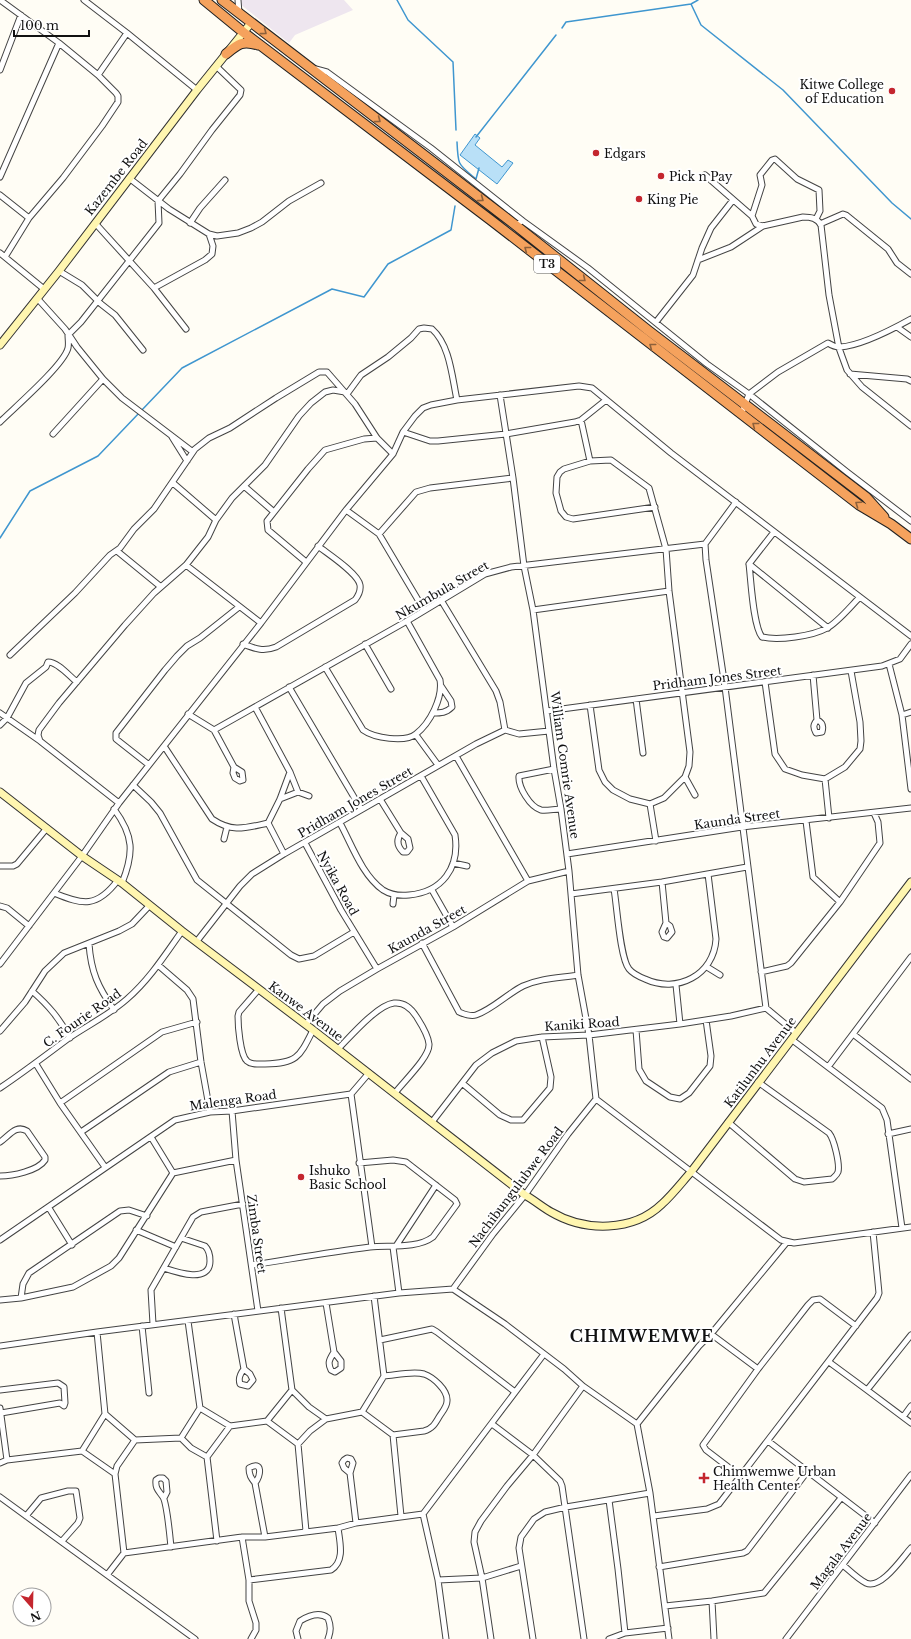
<svg xmlns="http://www.w3.org/2000/svg" width="911" height="1639" viewBox="0 0 911 1639" font-family="'Libre Baskerville',serif">
<style>
.industrial{fill:#eee6ef}
.water{fill:#b9e0f7;stroke:#3f96cf}
.lines{fill:none;stroke-linecap:round;stroke-linejoin:round}
.stream{stroke:#3f96cf;stroke-width:1.5}
.street-casing{stroke:#444;stroke-width:7}
.secondary-casing{stroke:#333;stroke-width:9}
.highway-casing{stroke:#222;stroke-width:11}
.street{stroke:#fff;stroke-width:5}
.secondary{stroke:#fff6b0;stroke-width:7}
.highway{stroke:#f5a25d;stroke-width:9}
.oneway{stroke:#8e613b}
.poi-dot{fill:#c4262e;stroke:#fff;stroke-width:1.5}
.labels{text-anchor:middle;dominant-baseline:central;stroke-width:4;stroke-linejoin:round;paint-order:stroke}
.shield{fill:#fff;stroke:#585858;stroke-width:1}
.shield-label{font-size:11px;font-weight:bold;fill:#111}
.poi-label{font-size:12px;fill:#111;stroke:#fff;text-anchor:start}
.street-label{font-size:12px;fill:#111;stroke:#fff}
.district-label{font-size:16px;font-weight:bold;letter-spacing:1px;fill:#111;stroke:#fff}
</style>
<rect width="100%" height="100%" fill="#fffdf5"/>
<path class="industrial" d="M235 0H344L353 10 295 35 289 43Z"/>
<path class="water" d="M475 134 480 138 475 145 502 167 508 160 513 163 497 184 460 155Z"/>
<g class="lines">
<path class="stream" d="M397 0 408 20 453 62 456 130
M691 4 701 25 783 90 892 203 911 219
M562 28 566 22 691 4 698 0
M476 137 556 35
M457 142C458 166 458 164 476 179L479 168
M0 538 30 491 98 456 182 368 332 289 364 297 388 264 451 230 455 206"/>
<g class="street-casing">
<path id="street" d="M0 0 59 43 98 75 116 93 118 96V102L102 126 63 178 29 218 5 257
M84 0 127 33 197 90
M238 0 239 13
M316 69 327 72 431 148 523 221
M0 70 21 15
M98 75 127 33
M705 175 752 216 756 224 763 226 803 217C811 217 817 218 821 225L829 295 839 348 847 370 862 387 911 426
M0 177 59 43
M129 178 169 209 209 234 217 236 238 233 251 228 262 222 289 201 321 183
M0 195 29 218
M752 216 762 185 760 175 772 160 775 159 797 179 819 190 820 211 816 219
M95 223 154 288 186 329
M190 223 200 208 225 180
M514 224 523 221 588 268 707 364 749 394 847 472 911 521
M820 224 843 214 846 215 888 249 897 263 911 274
M0 253 44 289
M698 260 731 247 763 226
M59 271 82 285 101 304 115 315 143 350
M154 288 205 260 212 254 213 246 209 234
M37 298 65 329 77 347 103 379 122 398 193 452
M656 322 693 275 702 248 711 228 733 200
M897 327 911 337
M850 374 907 379 911 381
M347 394 361 375 388 357 411 338 419 329 424 328 432 329C450 345 452 377 457 400
M500 395 513 478 524 566 533 610 554 769 561 809 569 871 578 975 589 1035 596 1099
M741 415 749 394 778 372 828 343C831 345 836 347 840 347 860 346 893 329 911 319
M581 420 590 461
M0 422C14 408 64 365 68 348 69 344 68 339 68 335L81 322 159 223 158 201 180 174 212 130 240 95 241 90 216 66
M403 432 430 441H438L506 434 575 422 581 420 606 400
M53 434 103 379
M172 437 187 461
M173 483 216 520
M244 486 274 512
M736 502 705 544 706 560 725 687 766 1008 796 1033
M346 510 379 534 424 610
M774 532 749 564C751 580 753 626 762 637 778 641 813 636 827 628 837 623 851 606 859 598
M379 534 416 492 430 488 513 478
M117 551 161 587
M306 562 268 530 267 521 308 469 325 450 364 439 377 438
M749 564 828 628
M186 565 261 623
M441 600 496 691 500 702 505 730
M533 610 669 591
M243 644C256 649 263 652 276 647L355 600C358 596 361 591 360 585 358 573 328 554 318 546
M365 644 391 689
M10 655 75 593 110 555 120 548 134 529 154 509 195 449 209 438 230 428 276 398 319 372H327L355 404 377 438 393 454
M889 664 902 715 911 789
M325 667 363 730C374 738 405 743 416 734 430 723 443 698 440 680L407 621
M813 675 817 720C813 725 813 727 816 733L822 732C824 725 822 722 817 720
M765 682 775 754 785 769 802 775 825 779 845 767 860 749 861 741 860 722 851 671
M289 687 361 809
M636 699 643 753
M590 705 599 770 605 782 613 790 630 799 650 804 664 798 685 777 689 766 690 752 669 591 666 549 649 488 611 460 590 461 564 469 560 472 557 477 556 493 561 511 566 517 573 519 655 507
M255 707 290 772 298 792
M547 711 882 666 900 659 911 644
M0 713 40 741
M433 713C441 713 446 713 452 707L451 701 441 686
M188 714 214 730 234 767 242 772 243 780 240 781 235 778 233 773 234 767
M902 715 911 712
M0 725 7 718 26 683 46 667 48 662C58 662 69 676 77 682
M214 730 407 621 485 574 511 567 705 544
M416 735 438 765
M164 746 212 819C233 833 245 828 268 823L280 799 290 772
M456 756 528 881
M149 765 116 739V733L165 670 177 656 187 646 200 638 239 607
M554 769 519 776C518 787 530 807 541 810 546 811 555 809 561 809
M685 777 695 795
M825 779 829 818
M133 785 151 802 160 813 197 880 291 955 299 959 314 956 354 932
M280 799 298 792 309 796
M380 799 401 833 408 839 410 848 407 852H403C397 846 396 840 401 833
M119 803 40 741 38 735 39 730 59 703 125 625 154 593 186 565 208 537 216 520 232 498 265 465 299 416 311 403 325 392 333 390 345 392
M650 804 656 841
M114 809C134 836 134 853 122 883
M806 821 813 877 840 902
M268 823 284 854
M340 823C352 845 362 875 383 890 391 895 400 896 409 895 442 892 460 868 455 835L421 776
M224 839 227 827
M305 843 341 910 377 969
M567 854 742 827 911 808
M453 863 467 866
M0 866H13L17 864 47 828
M662 882 666 923 670 926 672 932 667 938 664 937 662 932 666 923
M614 889C617 906 620 958 629 969 633 974 640 977 645 979 677 994 714 975 716 939L708 874
M432 890 453 927
M54 893C83 905 97 908 118 880
M571 894 662 882 747 867
M393 904 394 895
M0 906 7 908 29 926
M197 941 240 886 252 874 284 854 476 744 505 730 519 734 549 731
M422 943 459 1012C464 1014 470 1017 476 1015 493 1009 507 994 523 986 541 978 559 978 578 975
M89 944C91 972 98 987 114 1010
M0 964 82 856 119 803 261 623 346 510 393 454 403 432 415 416 423 408 431 405 457 400 579 386 592 388 671 453 911 636
M158 965 187 990 193 999 201 1062 210 1112
M707 967 720 975
M761 972 787 966 791 963 840 902 880 843 878 822 874 813
M676 985 680 1024
M259 989 239 1012 238 1016C238 1025 240 1055 247 1061 251 1065 259 1064 265 1064 297 1063 299 1058 313 1030
M32 991C49 1006 59 1018 70 1038
M306 1024 323 1004 340 991 377 969 453 927 528 881 569 871
M636 1030 639 1069 646 1081 670 1097 680 1099 689 1093 710 1066 711 1056 706 1020
M0 1031 25 1002 45 971 64 953 119 931 132 924 150 905
M853 1034 911 1079
M791 1039 882 1108 887 1120 902 1228
M338 1049C350 1037 377 1005 394 1003 404 1002 411 1008 416 1016 421 1024 428 1034 429 1044 430 1057 403 1082 395 1093
M36 1064 60 1103 105 1167
M828 1067 911 957
M462 1083 500 1115 511 1120H523L550 1088 551 1077 542 1037
M0 1088C24 1072 46 1055 69 1038 88 1025 109 1015 127 999 149 980 165 955 182 931
M351 1094 372 1247
M596 1099 781 1240 794 1243 911 1227
M60 1103 162 1032 197 1022
M432 1122 476 1065 492 1053 516 1041 542 1037 589 1035 680 1024 731 1016 766 1008
M728 1122 795 1179 804 1182 832 1179C834 1177 837 1175 838 1172 840 1164 834 1139 829 1133L758 1082
M81 1132 169 1072 201 1062
M888 1134 911 1129
M151 1137 173 1173
M0 1142C9 1136 16 1124 27 1131L45 1157V1160C38 1171 12 1176 0 1176
M236 1160 258 1311
M49 1208 72 1245
M136 1230 176 1247
M0 1240 175 1120 210 1112 232 1111 351 1094 369 1073
M396 1246 436 1185
M393 1247 399 1293
M252 1265C291 1259 331 1252 370 1247 389 1245 417 1249 433 1237L457 1204 455 1200 406 1162 393 1160 359 1163
M164 1268C176 1272 210 1284 210 1261 210 1255 209 1250 205 1246L181 1238
M453 1289 493 1234 525 1195 568 1134 596 1099
M21 1298 23 1284 29 1273 120 1211 129 1210 147 1216
M0 1300 21 1298 73 1287 111 1266 119 1258 173 1173 236 1160 232 1111
M326 1303 334 1352 341 1361V1368L335 1372 331 1370C327 1362 330 1359 334 1352
M281 1308 292 1390 309 1407 326 1419
M234 1314 244 1369 250 1374 253 1380 248 1386 240 1384C238 1378 240 1374 244 1369
M153 1324 151 1290 193 1217 201 1212 243 1204
M142 1326 149 1393
M711 1334 758 1369
M380 1340 432 1329 437 1332 515 1392
M0 1346 97 1332 399 1293 453 1289 505 1324 564 1369 583 1386 637 1424 650 1493 669 1639
M829 1362 867 1390 911 1335
M0 1390 58 1383 64 1387 65 1403 64 1406 60 1403 1 1413
M867 1390 911 1423
M0 1408 7 1460
M200 1408 230 1426 267 1421 298 1444
M362 1412 384 1376 374 1296
M105 1414 135 1440 181 1438 191 1448 207 1457
M903 1417 911 1406
M267 1421 292 1390
M492 1424 533 1455 560 1481 562 1486 584 1639
M637 1424 699 1346 711 1334 787 1242
M393 1435 401 1516
M181 1438 200 1408 188 1321
M768 1441 875 1523
M82 1451 105 1414 97 1332
M0 1463 7 1460 82 1451 115 1474
M350 1473 344 1468 342 1463 344 1460 347 1458 351 1459 353 1463 350 1473 356 1523
M740 1476 706 1450 703 1445 758 1369 808 1305 813 1300 820 1299 856 1326
M255 1483C261 1476 263 1460 249 1468 249 1475 251 1478 255 1483L265 1537
M0 1497 195 1639
M164 1498 167 1492 166 1481 163 1478H159L156 1480C155 1489 159 1491 163 1497 167 1504 170 1537 171 1547
M609 1500 618 1569 625 1633
M423 1514 438 1580 446 1639
M26 1516 41 1498 68 1491H76L80 1518 78 1523 62 1541
M654 1516 707 1509 719 1504 877 1298 879 1293 873 1232
M306 1531 298 1444 310 1431 326 1419 362 1412 393 1435 424 1431C432 1429 435 1424 439 1417 442 1412 447 1407 447 1401 448 1390 433 1377 424 1374 413 1371 396 1375 384 1376
M242 1537 249 1580V1601L256 1623V1630L251 1639
M217 1541 207 1457 230 1426
M124 1553 115 1474 117 1466 135 1440
M843 1565C850 1571 858 1579 866 1583 881 1590 902 1558 911 1548
M659 1567 743 1553 747 1551 807 1472
M107 1575 124 1553 242 1537H265L338 1528 356 1523 423 1514 544 1354
M249 1580 331 1570C345 1561 340 1543 338 1528
M438 1580 482 1578 521 1566
M712 1601 714 1639
M665 1606 712 1601 764 1593 841 1498
M298 1639 296 1631 300 1621C308 1616 319 1611 328 1618 331 1626 331 1631 328 1639
M491 1639 482 1578 474 1542 475 1532 481 1521 507 1486 533 1455 583 1386
M533 1639 519 1548 521 1537 534 1519 545 1512 566 1507 650 1493
M609 1639 625 1633 668 1628
M786 1639 911 1475"/>
</g>
<g class="secondary-casing">
<path id="secondary" d="M0 345 59 271 197 90 251 23
M0 792 82 856 122 883 182 931 313 1030 525 1195C534 1200 542 1207 551 1212 585 1232 633 1232 662 1204 673 1194 682 1182 691 1172L911 882"/>
</g>
<g class="highway-casing">
<path id="highway" d="M204 0 243 32 492 221 859 505 891 524 911 539
M222 0 514 224 649 331 866 497 884 517
M226 54C238 44 242 40 258 45"/>
</g>
<use href="#street" class="street"/>
<use href="#secondary" class="secondary"/>
<use href="#highway" class="highway"/>
</g>
<defs><path id="oneway-chevron" d="M-2-3.5L2.5 0L-2 3.5" fill="none" stroke-width="1.6" stroke-linecap="round" stroke-linejoin="round"/></defs>
<g class="oneway">
<use href="#oneway-chevron" transform="translate(264 32) rotate(37)"/>
<use href="#oneway-chevron" transform="translate(378 120) rotate(37)"/>
<use href="#oneway-chevron" transform="translate(481 199) rotate(37)"/>
<use href="#oneway-chevron" transform="translate(527 249) rotate(-142)"/>
<use href="#oneway-chevron" transform="translate(583 279) rotate(39)"/>
<use href="#oneway-chevron" transform="translate(652 346) rotate(-142)"/>
<use href="#oneway-chevron" transform="translate(755 425) rotate(-142)"/>
<use href="#oneway-chevron" transform="translate(858 504) rotate(-145)"/>
</g>
<g class="poi-dot">
<circle cx="892" cy="91" r="4"/>
<circle cx="596" cy="153" r="4"/>
<circle cx="661" cy="176" r="4"/>
<circle cx="639" cy="199" r="4"/>
<circle cx="301" cy="1177" r="4"/>
<path d="M702 1472h4v4h4v4h-4v4h-4v-4h-4v-4h4z"/>
</g>
<g class="labels">
<rect class="shield" x="534" y="255" width="26" height="18" rx="3"/>
<g class="shield-label">
<text x="547" y="264">T3</text>
</g>
<g class="poi-label">
<text x="884" y="84" text-anchor="end">Kitwe College<tspan x="884" dy="14">of Education</tspan></text>
<text x="604" y="153">Edgars</text>
<text x="669" y="176">Pick n Pay</text>
<text x="647" y="199">King Pie</text>
<text x="309" y="1170">Ishuko<tspan x="309" dy="14">Basic School</tspan></text>
<text x="713" y="1471">Chimwemwe Urban<tspan x="713" dy="14">Health Center</tspan></text>
</g>
<g class="street-label">
<text transform="translate(116 177) rotate(-52)">Kazembe Road</text>
<text transform="translate(442 590) rotate(-30)">Nkumbula Street</text>
<text transform="translate(717 678) rotate(-7)">Pridham Jones Street</text>
<text transform="translate(565 765) rotate(82)">William Comrie Avenue</text>
<text transform="translate(355 802) rotate(-30)">Pridham Jones Street</text>
<text transform="translate(737 819) rotate(-8)">Kaunda Street</text>
<text transform="translate(338 883) rotate(61)">Nyika Road</text>
<text transform="translate(427 929) rotate(-29)">Kaunda Street</text>
<text transform="translate(306 1011) rotate(37)">Kanwe Avenue</text>
<text transform="translate(82 1018) rotate(-35)">C. Fourie Road</text>
<text transform="translate(582 1024) rotate(-4)">Kaniki Road</text>
<text transform="translate(760 1062) rotate(-53)">Katilunhu Avenue</text>
<text transform="translate(233 1100) rotate(-8)">Malenga Road</text>
<text transform="translate(516 1187) rotate(-53)">Nachibungulubwe Road</text>
<text transform="translate(257 1234) rotate(82)">Zimba Street</text>
<text transform="translate(841 1551) rotate(-53)">Magala Avenue</text>
</g>
<g class="district-label">
<text x="642" y="1336">CHIMWEMWE</text>
</g>
</g>
<g transform="translate(32 1607) rotate(160)"><circle r="19" fill="#ffffff" stroke="#a0a0a0"/>
<path d="M0-3L7 15L0 10L-7 15Z" fill="#c4262e"/>
<text y="-6" font-size="11" font-weight="bold" text-anchor="middle" fill="#111111">N</text>
</g>
<path d="M14 30v6h75v-6" fill="none" stroke="#111111" stroke-width="2"/>
<text x="20" y="30" font-size="12" fill="#111111" stroke="#ffffff" stroke-width="3" paint-order="stroke">100 m</text>
</svg>
